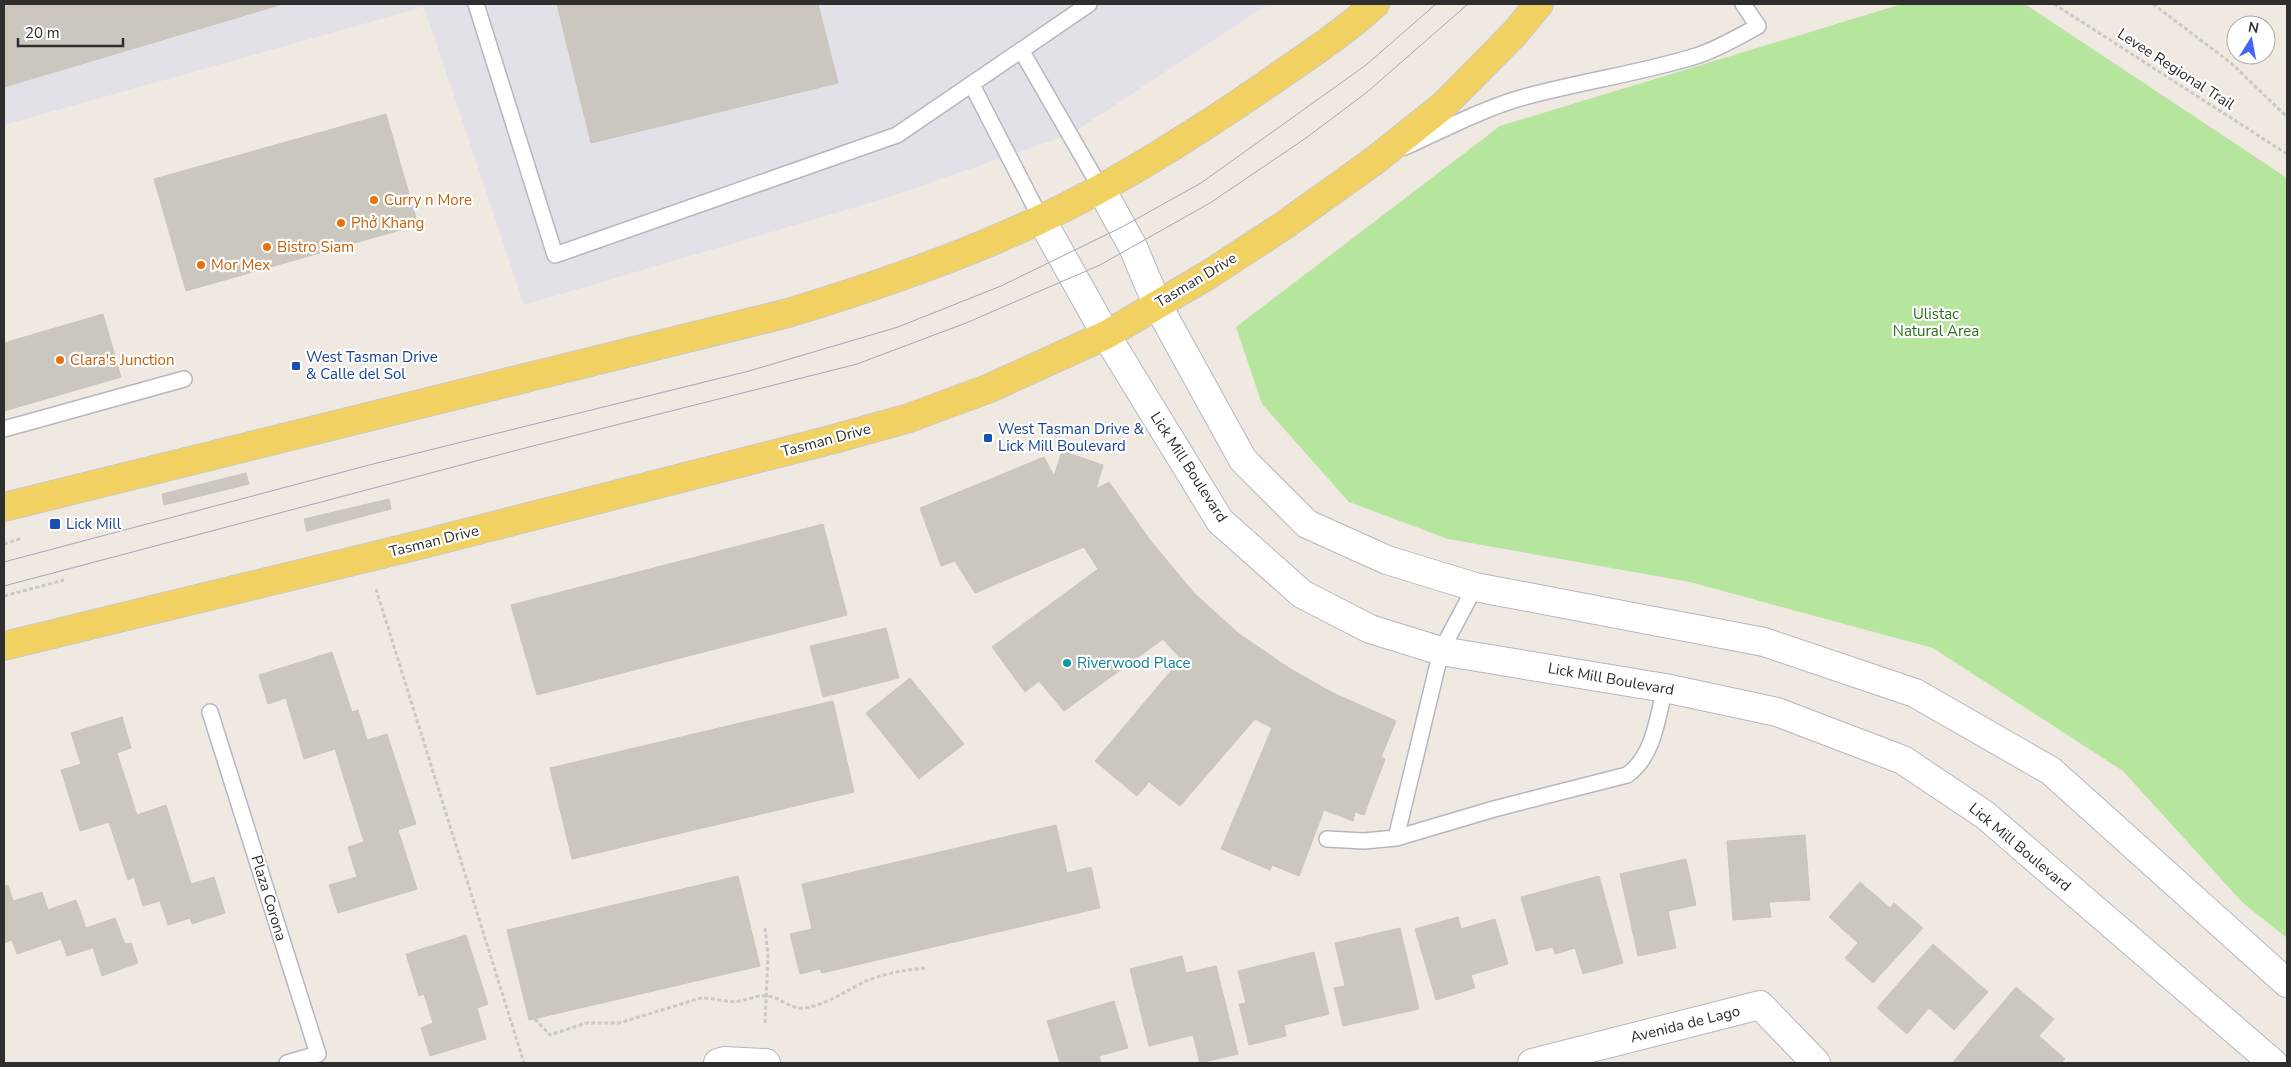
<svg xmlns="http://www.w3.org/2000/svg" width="2291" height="1067" viewBox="0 0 2291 1067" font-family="'Nunito Sans',sans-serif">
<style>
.industrial{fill:#e3e1e8}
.green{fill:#b6e59e}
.building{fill:#cbc7bf;stroke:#cbc5ba}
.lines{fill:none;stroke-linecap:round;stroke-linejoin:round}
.service-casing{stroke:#b4b7c1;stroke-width:18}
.minor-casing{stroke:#b4b7c1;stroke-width:30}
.secondary-casing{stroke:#b4b7c1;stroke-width:30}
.primary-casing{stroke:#c9c9c9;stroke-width:30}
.path{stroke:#c9c9c9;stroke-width:3;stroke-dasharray:4 2.5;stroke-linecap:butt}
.service{stroke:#fff;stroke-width:15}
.minor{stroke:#fff;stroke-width:28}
.secondary{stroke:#fff;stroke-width:28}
.primary{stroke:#f2d163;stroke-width:28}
.tram{stroke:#a3a6b8;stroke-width:1}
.food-dot{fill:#e8710a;stroke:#fff;stroke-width:2}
.transit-dot{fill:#1a4fb4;stroke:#fff;stroke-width:2}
.culture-dot{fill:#0f9aa8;stroke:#fff;stroke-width:2}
.labels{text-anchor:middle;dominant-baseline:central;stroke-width:4.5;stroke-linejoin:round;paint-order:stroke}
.street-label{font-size:15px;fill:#2e2e2e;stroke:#fff}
.food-label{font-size:15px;fill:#c56008;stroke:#fff;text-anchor:start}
.park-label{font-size:15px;fill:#2c6e1b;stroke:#fff}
.transit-label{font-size:15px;fill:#164399;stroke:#fff;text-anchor:start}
.culture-label{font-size:15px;fill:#0d838f;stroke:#fff;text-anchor:start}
</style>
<rect width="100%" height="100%" fill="#efe9e1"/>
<path class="industrial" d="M4 4H1268L1071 134 883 199 524 305 424 7 4 125Z"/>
<path class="green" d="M1902 4H2025L2287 178V938L2243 903 2123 771 1933 648 1690 582 1448 539 1349 502 1262 404 1236 327 1500 126Z"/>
<path class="building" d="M4 4H283L4 87Z
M557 4H818L838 83 591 143Z
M386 114 418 225 186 291 154 179Z
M103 314 121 377 4 411V343Z
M1062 451 1103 465 1096 489 1109 482 1150 540 1194 593 1238 633 1289 668 1331 692 1396 721 1381 757 1385 759 1364 815 1355 812 1353 821 1324 810 1299 876 1272 865 1270 870 1221 849 1272 728 1255 719 1180 806 1149 782 1137 796 1095 761 1181 659 1163 639 1064 711 1039 681 1025 692 992 647 1098 569 1084 547 975 593 955 561 941 566 920 508 1044 457 1054 476Z
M246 473 249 484 164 505 162 494Z
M389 499 391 509 307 531 304 519Z
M823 524 847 615 537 695 511 605Z
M886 628 899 678 823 697 810 646Z
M332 652 352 712 358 710 367 740 387 734 416 824 398 830 417 889 338 913 329 885 357 877 348 847 364 842 335 749 304 759 286 698 268 704 259 675Z
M910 678 964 744 919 779 866 713Z
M833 701 854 792 572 859 550 768Z
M122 717 131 748 117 753 137 815 166 805 191 884 214 877 225 913 192 924 190 918 168 925 160 901 143 906 134 877 128 880 109 822 80 831 61 770 81 764 71 733Z
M1056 825 1067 873 1091 867 1100 908 822 973 820 969 800 974 790 934 812 929 802 884Z
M1805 835 1810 900 1769 902 1771 917 1733 920 1727 841Z
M1686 859 1696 905 1668 911 1676 948 1638 956 1620 874Z
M738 876 760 966 529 1020 507 930Z
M1599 876 1623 963 1583 974 1575 948 1555 954 1553 947 1536 951 1521 897Z
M1860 882 1890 908 1894 903 1923 928 1873 983 1845 958 1858 943 1829 917Z
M8 885 13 901 42 892 48 910 76 900 86 928 115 918 125 944 131 943 138 963 102 976 93 948 67 956 61 939 17 954 12 940 4 943V887Z
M1458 917 1461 929 1495 919 1508 964 1471 975 1475 988 1436 1000 1415 929Z
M1400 928 1419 1009 1343 1026 1334 988 1345 986 1335 943Z
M466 935 488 1004 477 1008 486 1039 430 1056 421 1028 433 1023 424 994 419 996 406 954Z
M1933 944 1988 992 1954 1030 1929 1008 1907 1034 1877 1008Z
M1314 952 1329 1014 1284 1025 1286 1036 1249 1045 1239 1004 1246 1003 1238 971Z
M1182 956 1186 973 1216 966 1238 1054 1200 1063 1193 1035 1149 1046 1130 969Z
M2016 987 2054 1019 2039 1036 2065 1059 2061 1063H1952Z
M1114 1001 1128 1048 1099 1056 1101 1063H1060L1047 1021Z"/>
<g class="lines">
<g class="service-casing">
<path id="service" d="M476 4 555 255 897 135 1089 4
M1021 50 1100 187
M972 85 1041 219
M1405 147C1445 129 1486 107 1528 96 1584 81 1641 73 1696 56 1718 49 1738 37 1758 26L1743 4
M4 429 184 379
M210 712 318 1054 287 1063
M1396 838 1441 651 1475 587
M1327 839 1364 841 1396 838 1494 809 1627 775C1654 756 1657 719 1665 688"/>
</g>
<g class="minor-casing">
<path id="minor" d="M718 1063 724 1061 766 1063
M1532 1063 1760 1005 1816 1063"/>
</g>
<g class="secondary-casing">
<path id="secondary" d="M1100 187 1133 247 1157 304 1243 460 1307 524 1387 560 1475 587 1764 642 1915 693 2051 771 2287 983
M1041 219 1106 335 1220 521 1302 594 1370 629 1441 651 1665 688 1777 712 1903 760 1985 815 2273 1063"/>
</g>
<g class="primary-casing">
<path id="primary" d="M4 507 788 313C874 287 959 258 1039 220 1116 184 1193 135 1263 87 1300 61 1341 35 1375 4
M4 646 419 545 834 439 909 418 990 388 1106 335 1208 275 1283 226 1374 161 1444 105 1514 34 1539 4"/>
</g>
<path class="path" d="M2054 4 2287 154
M2153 4 2231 63 2287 117
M4 544 22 538
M376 589 524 1063
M4 596 64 580
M765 928 768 955 765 1025
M535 1019 550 1035 586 1023H619L701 998C713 998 727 1003 739 1001 748 1000 756 995 765 996 780 996 790 1010 805 1008 828 1004 847 990 868 980 887 973 905 970 925 968"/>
<use href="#service" class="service"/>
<use href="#minor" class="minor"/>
<use href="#secondary" class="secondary"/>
<use href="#primary" class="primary"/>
<path class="tram" d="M4 562 373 464 749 371 898 327 1001 286 1122 227 1201 183 1366 65 1436 4
M4 586 525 448 857 364 966 323 1100 265 1210 203 1306 138 1366 93 1468 4"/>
</g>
<g class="food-dot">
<circle cx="374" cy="200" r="5"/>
<circle cx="341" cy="223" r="5"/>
<circle cx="267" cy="247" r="5"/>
<circle cx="201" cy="265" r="5"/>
<circle cx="60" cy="360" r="5"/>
</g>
<g class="transit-dot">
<rect x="291" y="361" width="10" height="10" rx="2.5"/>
<rect x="983" y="433" width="10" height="10" rx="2.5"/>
<rect x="49" y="518" width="12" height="12" rx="2.5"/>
</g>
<circle class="culture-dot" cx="1067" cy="663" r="5"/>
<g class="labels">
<g class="street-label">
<text transform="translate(2176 69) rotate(33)">Levee Regional Trail</text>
<text transform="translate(1196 280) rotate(-31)">Tasman Drive</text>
<text transform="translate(826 440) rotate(-15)">Tasman Drive</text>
<text transform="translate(1189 467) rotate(57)">Lick Mill Boulevard</text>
<text transform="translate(434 541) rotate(-14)">Tasman Drive</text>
<text transform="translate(1611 679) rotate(10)">Lick Mill Boulevard</text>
<text transform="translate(2020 847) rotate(40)">Lick Mill Boulevard</text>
<text transform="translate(269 898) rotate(73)">Plaza Corona</text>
<text transform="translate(1685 1024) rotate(-14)">Avenida de Lago</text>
</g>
<g class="food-label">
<text x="384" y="200">Curry n More</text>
<text x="351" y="223">Phở Khang</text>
<text x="277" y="247">Bistro Siam</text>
<text x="211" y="265">Mor Mex</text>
<text x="70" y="360">Clara's Junction</text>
</g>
<g class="park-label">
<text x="1936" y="314">Ulistac<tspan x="1936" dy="17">Natural Area</tspan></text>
</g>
<g class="transit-label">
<text x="306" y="357">West Tasman Drive<tspan x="306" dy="17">&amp; Calle del Sol</tspan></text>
<text x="998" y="429">West Tasman Drive &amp;<tspan x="998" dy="17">Lick Mill Boulevard</tspan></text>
<text x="66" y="524">Lick Mill</text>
</g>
<g class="culture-label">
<text x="1077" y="663">Riverwood Place</text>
</g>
</g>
<rect width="2291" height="1067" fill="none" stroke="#2e2e2e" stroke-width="10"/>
<g transform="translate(2251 40) rotate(11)"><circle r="24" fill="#ffffff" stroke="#ababab"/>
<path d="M0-4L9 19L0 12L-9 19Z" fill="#4264fb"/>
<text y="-8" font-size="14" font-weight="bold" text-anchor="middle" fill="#2e2e2e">N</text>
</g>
<path d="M18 38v8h105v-8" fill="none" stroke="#2e2e2e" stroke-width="2.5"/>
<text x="25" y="38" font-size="15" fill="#2e2e2e" stroke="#ffffff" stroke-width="4" paint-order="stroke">20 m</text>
</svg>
